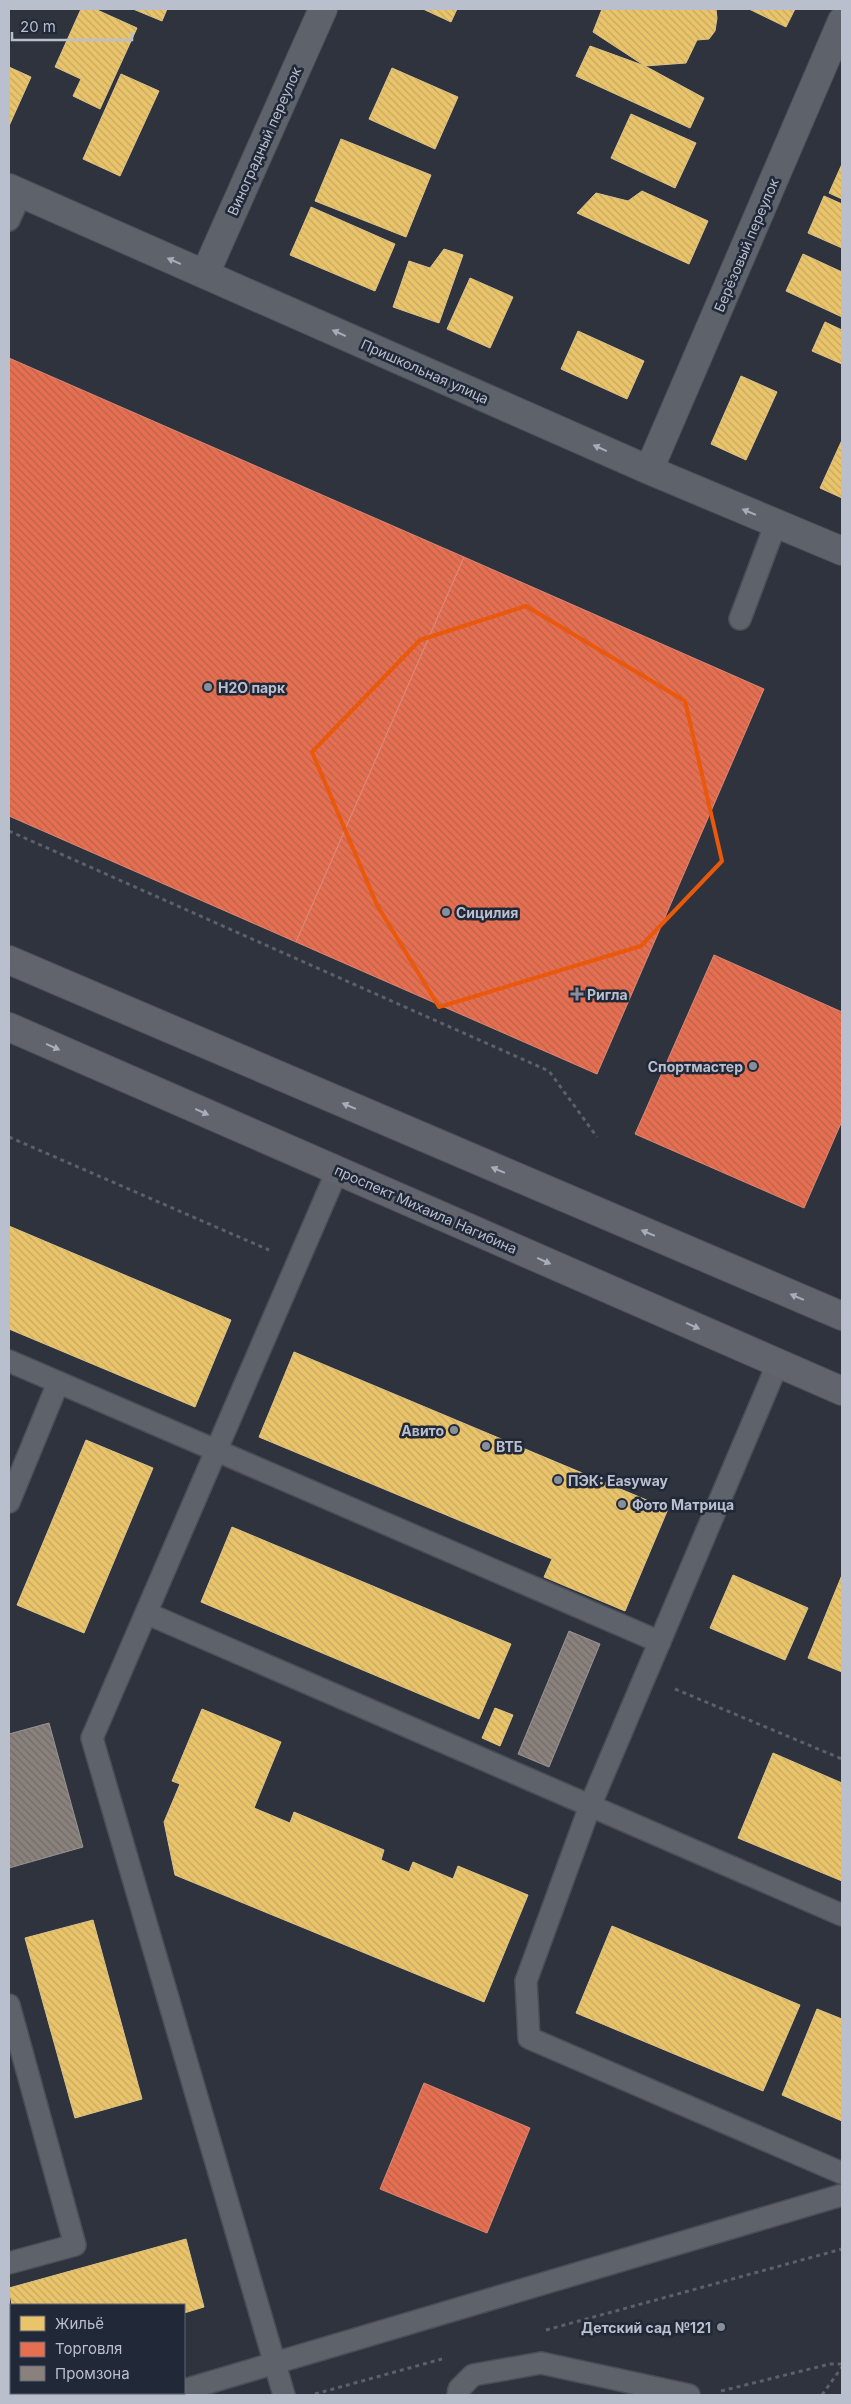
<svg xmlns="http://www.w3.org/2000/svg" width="851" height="2404" viewBox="0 0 851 2404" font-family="Inter,sans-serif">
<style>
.homes{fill:url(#homes-back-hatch);stroke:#dbc288}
.shops{fill:url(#shops-back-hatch);stroke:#da8776}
.industry{fill:url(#industry-back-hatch);stroke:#989494}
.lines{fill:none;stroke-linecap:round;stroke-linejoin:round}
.lane-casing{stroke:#4b4e56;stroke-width:24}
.street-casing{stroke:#4b4e56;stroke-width:30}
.primary-casing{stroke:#4c505a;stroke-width:30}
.path{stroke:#5c6167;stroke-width:3;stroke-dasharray:4 4;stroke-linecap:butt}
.lane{stroke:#5e626b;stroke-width:21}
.street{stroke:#5e626b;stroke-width:28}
.primary{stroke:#61646c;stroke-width:28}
.oneway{fill:#a8acb9}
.oneway2{fill:#a8adba}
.marked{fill:none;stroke:#e8590c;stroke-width:4;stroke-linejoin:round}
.poi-dot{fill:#898e9b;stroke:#212838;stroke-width:2}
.labels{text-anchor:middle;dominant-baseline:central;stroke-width:5;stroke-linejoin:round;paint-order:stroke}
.street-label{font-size:14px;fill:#babfcd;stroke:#212838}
.poi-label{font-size:14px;font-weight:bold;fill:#babfcd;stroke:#212838;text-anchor:start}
</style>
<defs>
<pattern id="homes-back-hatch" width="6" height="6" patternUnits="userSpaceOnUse" patternTransform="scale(1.25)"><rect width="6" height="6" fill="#e9c46a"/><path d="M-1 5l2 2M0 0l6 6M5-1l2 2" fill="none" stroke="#c6a861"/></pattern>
<pattern id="shops-back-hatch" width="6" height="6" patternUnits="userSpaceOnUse" patternTransform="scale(1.25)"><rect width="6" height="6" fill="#e76f51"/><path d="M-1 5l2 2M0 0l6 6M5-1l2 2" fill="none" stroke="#bb624c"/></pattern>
<pattern id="industry-back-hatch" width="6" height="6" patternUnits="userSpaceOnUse" patternTransform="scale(1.25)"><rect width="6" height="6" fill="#8a817c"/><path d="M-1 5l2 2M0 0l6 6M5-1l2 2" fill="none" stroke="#716b69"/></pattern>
</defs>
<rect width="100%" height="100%" fill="#2e333d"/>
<path class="homes" d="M81 9H95L137 28 100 109 73 96 81 79 55 67Z
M133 9H167L162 21Z
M423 9H457L451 22Z
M602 9H716L717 18 715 31 709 39 697 40 686 63 645 66 593 32Z
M749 9H795L786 27Z
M590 46 645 66 704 98 690 128 576 76Z
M9 67 31 77 9 126Z
M392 68 458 97 435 149 369 119Z
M121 74 159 91 120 176 83 159Z
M631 114 696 143 675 188 611 158Z
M341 139 431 175 406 237 315 201Z
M842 164V199L829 193Z
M642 191 708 221 689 264 577 213 596 193 628 201Z
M824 196 842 204V248L808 233Z
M311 207 395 244 375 291 290 255Z
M444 249 463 255 439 323 393 307 409 261 430 268Z
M803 254 842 272V317L786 291Z
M470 278 513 297 490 348 447 329Z
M825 322 842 330V364L812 351Z
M578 331 644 361 627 399 561 369Z
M741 376 777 392 746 460 711 444Z
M842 440V498L820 488Z
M9 1226 231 1320 195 1407 9 1329Z
M294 1352 668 1509 625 1611 544 1577 552 1559 259 1437Z
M86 1440 153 1468 84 1633 17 1605Z
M232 1527 511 1644 479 1719 201 1602Z
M733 1575 808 1608 785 1660 710 1628Z
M842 1575V1672L808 1658Z
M495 1708 513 1715 500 1746 482 1738Z
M202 1709 281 1742 254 1808 290 1823 294 1812 384 1850 381 1860 409 1872 413 1862 453 1879 458 1866 528 1895 484 2002 175 1875 164 1822 180 1784 172 1781Z
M773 1753 842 1783V1881L738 1838Z
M93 1920 142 2099 75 2118 25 1938Z
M612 1926 800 2005 763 2091 576 2013Z
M817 2009 842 2019V2121L782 2095Z
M186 2239 204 2307 184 2313V2305H12L9 2288Z"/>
<path class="shops" d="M9 358 464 557 296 942 9 816Z
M464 557 764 689 597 1074 296 942Z
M714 955 842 1012V1121L804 1208 635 1134Z
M424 2083 530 2128 487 2233 380 2189Z"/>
<path class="industry" d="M569 1631 600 1644 549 1767 518 1754Z
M49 1723 83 1847 9 1868V1734Z"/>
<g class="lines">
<g class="lane-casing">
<path id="lane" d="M9 220 21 193
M740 619 776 523
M337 1171 146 1613 842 1915
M9 1361 660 1642
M778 1363 590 1806 526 1981 529 2038 842 2173
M9 1502 58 1383
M146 1613 92 1738 284 2395
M9 2005 75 2245 9 2263
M184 2390 842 2195
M458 2395 459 2389 473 2375 541 2363 689 2395"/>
</g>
<g class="street-casing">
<path id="street" d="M9 188 649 470 842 551
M205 274 323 9
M649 470 842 21"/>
</g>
<g class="primary-casing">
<path id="primary" d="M9 960 842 1316
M9 1027 842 1391"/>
</g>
<path class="path" d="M9 831 549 1071 597 1137
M9 1137 269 1250
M675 1689 842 1759
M546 2330 842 2249
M721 2391 830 2364H842
M315 2394 442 2359
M822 2395 842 2367"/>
<use href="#lane" class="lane"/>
<use href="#street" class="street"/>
<use href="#primary" class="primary"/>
</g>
<defs><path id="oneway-solid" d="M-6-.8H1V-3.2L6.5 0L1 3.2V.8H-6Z" transform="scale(1.25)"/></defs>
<g class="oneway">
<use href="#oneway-solid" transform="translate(174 261) rotate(-156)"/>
<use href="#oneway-solid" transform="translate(339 333) rotate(-156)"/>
<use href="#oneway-solid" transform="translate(600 448) rotate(-156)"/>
<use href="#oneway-solid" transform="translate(749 512) rotate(-157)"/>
</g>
<g class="oneway2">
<use href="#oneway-solid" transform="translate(53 1047) rotate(24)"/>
<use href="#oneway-solid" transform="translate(349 1106) rotate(-157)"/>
<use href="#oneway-solid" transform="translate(202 1112) rotate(24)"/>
<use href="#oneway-solid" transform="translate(498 1170) rotate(-157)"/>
<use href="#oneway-solid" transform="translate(648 1233) rotate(-157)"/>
<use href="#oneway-solid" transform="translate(544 1261) rotate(24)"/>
<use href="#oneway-solid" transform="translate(797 1297) rotate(-157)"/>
<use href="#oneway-solid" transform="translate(693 1326) rotate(24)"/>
</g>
<path class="marked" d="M526 606 685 701 722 861 641 946 439 1007 377 905 312 752 420 640Z"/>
<g class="poi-dot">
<circle cx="208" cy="687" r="5"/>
<circle cx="446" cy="912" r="5"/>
<path d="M574.5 986.5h5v5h5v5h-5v5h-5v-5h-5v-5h5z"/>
<circle cx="753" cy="1066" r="5"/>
<circle cx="454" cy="1430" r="5"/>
<circle cx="486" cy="1446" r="5"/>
<circle cx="558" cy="1480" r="5"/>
<circle cx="622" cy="1504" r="5"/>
<circle cx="721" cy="2327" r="5"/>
</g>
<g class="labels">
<g class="street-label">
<text transform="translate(264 141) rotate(-66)">Виноградный переулок</text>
<text transform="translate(746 245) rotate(-67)">Берёзовый переулок</text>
<text transform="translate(425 371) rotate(24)">Пришкольная улица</text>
<text transform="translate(426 1209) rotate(24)">проспект Михаила Нагибина</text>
</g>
<g class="poi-label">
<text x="218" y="687">H2O парк</text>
<text x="456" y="912">Сицилия</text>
<text x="587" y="994">Ригла</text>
<text x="743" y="1066" text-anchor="end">Спортмастер</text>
<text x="444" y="1430" text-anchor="end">Авито</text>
<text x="496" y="1446">ВТБ</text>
<text x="568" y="1480">ПЭК: Easyway</text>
<text x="632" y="1504">Фото Матрица</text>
<text x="711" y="2327" text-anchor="end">Детский сад №121</text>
</g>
</g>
<rect width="851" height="2404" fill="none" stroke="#babfcd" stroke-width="20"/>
<rect x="10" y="2304" width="175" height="90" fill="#212838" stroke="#5e6474"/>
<rect x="20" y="2316" width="25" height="15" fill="#e9c46a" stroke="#5e6474"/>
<text x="55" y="2329" font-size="15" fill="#babfcd">Жильё</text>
<rect x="20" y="2342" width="25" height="15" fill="#e76f51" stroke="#5e6474"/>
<text x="55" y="2354" font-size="15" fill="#babfcd">Торговля</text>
<rect x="20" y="2366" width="25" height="15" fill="#8a817c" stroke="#5e6474"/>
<text x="55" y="2379" font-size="15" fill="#babfcd">Промзона</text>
<path d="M12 32v8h120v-8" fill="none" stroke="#babfcd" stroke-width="2.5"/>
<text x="20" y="32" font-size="15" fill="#babfcd" stroke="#212838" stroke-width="4" paint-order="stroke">20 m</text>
</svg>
